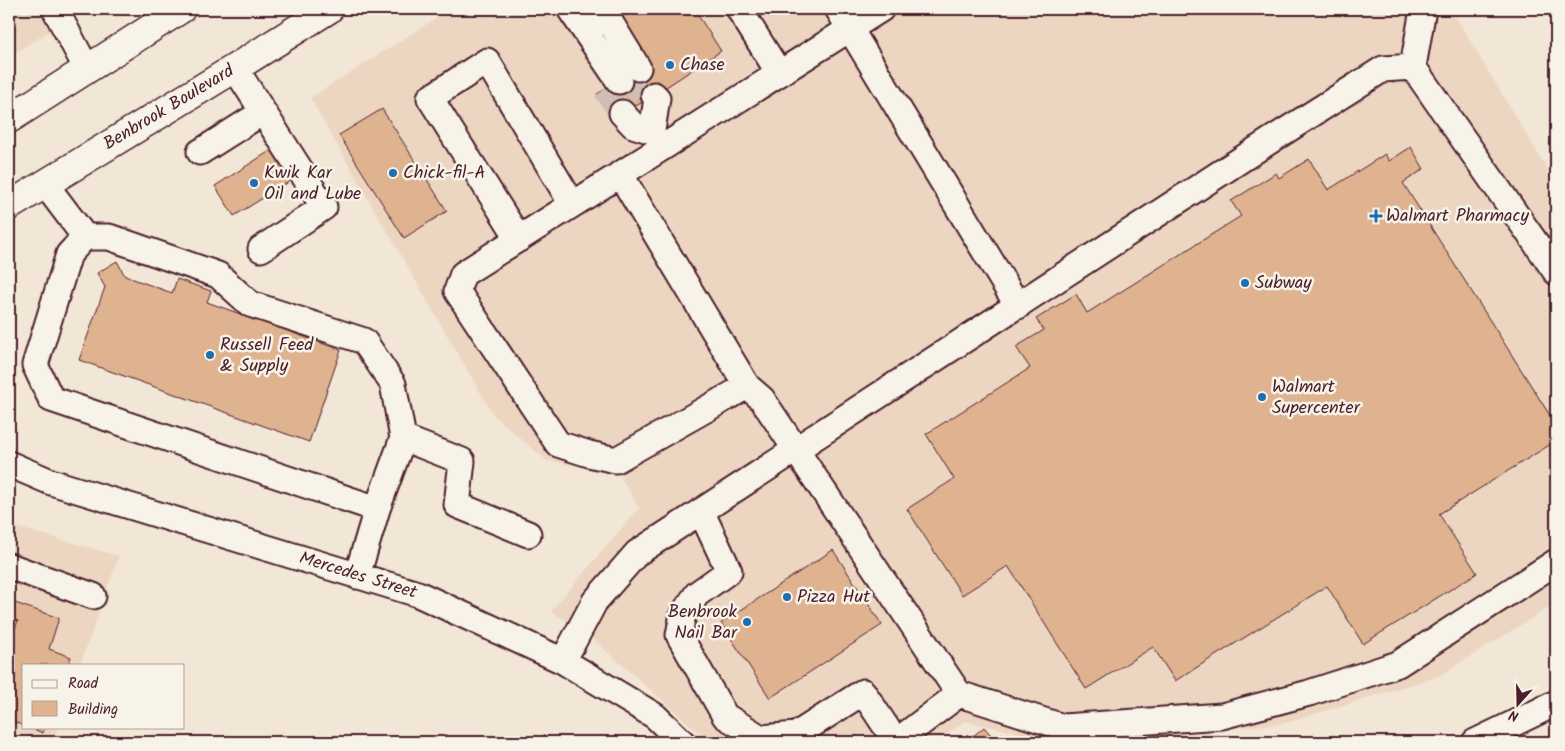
<svg xmlns="http://www.w3.org/2000/svg" width="1565" height="751" viewBox="0 0 1565 751" font-family="Kalam,sans-serif">
<style>
.built{fill:#ecd6c1}
.building{fill:#dfb290;stroke:#4a1f2b}
.lines{fill:none;stroke-linecap:round;stroke-linejoin:round}
.minor-tunnel{stroke:#d0beb4;stroke-width:25;stroke-dasharray:25 12;stroke-linecap:butt}
.minor-casing{stroke:#4a1f2b;stroke-width:29}
.highway-casing{stroke:#4a1f2b;stroke-width:31}
.minor{stroke:#f7f3e8;stroke-width:25}
.highway{stroke:#f7f3e8;stroke-width:28}
.poi-dot{fill:#1f6fb2;stroke:#f7f3e8;stroke-width:2}
.labels{text-anchor:middle;dominant-baseline:central;stroke-width:5;stroke-linejoin:round;paint-order:stroke}
.poi-label{font-size:18px;fill:#4a1f2b;stroke:#f7f3e8;text-anchor:start}
.street-label{font-size:18px;fill:#4a1f2b;stroke:#f7f3e8}
</style>
<rect width="100%" height="100%" fill="#f2e6d6"/>
<filter id="ink" filterUnits="userSpaceOnUse"><feTurbulence type="fractalNoise" baseFrequency=".02" numOctaves="2"/><feDisplacementMap in="SourceGraphic" scale="10" xChannelSelector="R" yChannelSelector="G"/><feConvolveMatrix kernelMatrix="1 2 1 2 8 2 1 2 1" color-interpolation-filters="sRGB"/></filter>
<g filter="url(#ink)">
<path class="built" d="M9 9H84L9 57Z
M451 9H1451L1556 184V603L1439 676 1286 723 1092 742H1058L965 721 936 742H710L594 640 551 611 639 508 619 474 546 460 494 416 310 98Z
M9 525 119 556 80 665H24V727H58L52 742H9Z"/>
<path class="building" d="M625 9H694L721 51 654 95 613 120 597 94 619 81 618 19 628 13Z
M382 109 447 211 404 238 339 135Z
M1411 147 1424 169 1403 183 1556 425V441L1439 514 1477 573 1363 644 1327 586 1175 681 1153 647 1086 689 1008 566 962 595 907 509 954 479 926 434 1030 368 1016 347 1044 330 1036 319 1076 294 1087 313 1241 216 1231 201 1276 173 1279 178 1309 159 1328 190 1385 154 1389 161Z
M273 149 292 180 234 216 215 186Z
M117 261 125 276 172 293 177 279 211 291 207 302 341 350 309 442 79 360 105 287 97 273Z
M833 550 882 625 770 698 721 623Z
M15 603 59 618 49 649 71 657 68 665H24V726L9 720V632L13 633 18 621 9 618Z
M28 727H45L43 733Z
M984 727 997 742H966Z"/>
<g class="lines">
<path class="minor-tunnel" d="M629 74 645 100
M605 89 622 113"/>
<g class="minor-casing">
<path id="minor" d="M55 9 87 69
M570 9 619 81
M739 9 779 73
M838 9 1018 306
M881 9 463 274 457 291 558 444 589 454 616 460 747 386 762 399 959 694
M579 22H610L638 68
M1413 67 1423 9
M235 68 324 207 261 249
M622 113 633 125 652 131 657 98 654 95
M200 152 263 112
M620 174 747 386
M45 184 85 237 69 254 35 365 51 399 377 509 357 576
M85 237H109L218 275 250 304 364 341 393 384 403 438 377 509
M519 239 430 98 487 61 572 204
M403 438 462 461 457 505 528 534
M9 464 51 482 418 594 563 661 655 716 682 742
M701 511 729 571 697 594 683 614 679 635 725 716 761 738 796 735 863 692 896 742
M9 566 93 596
M563 661 595 601 637 553 1268 142 1383 69 1413 67 1556 272
M896 742 959 694 1063 727 1222 716 1309 693 1398 664 1556 562
M1475 742 1556 703"/>
</g>
<g class="highway-casing">
<path id="highway" d="M9 119 181 9
M9 206 235 68 329 9"/>
</g>
<use href="#minor" class="minor"/>
<use href="#highway" class="highway"/>
</g>
</g>
<g class="poi-dot">
<circle cx="670" cy="65" r="5"/>
<circle cx="393" cy="173" r="5"/>
<circle cx="254" cy="183" r="5"/>
<path d="M1373.5 208.5h5v5h5v5h-5v5h-5v-5h-5v-5h5z"/>
<circle cx="1245" cy="283" r="5"/>
<circle cx="210" cy="355" r="5"/>
<circle cx="1262" cy="397" r="5"/>
<circle cx="787" cy="597" r="5"/>
<circle cx="747" cy="622" r="5"/>
</g>
<g class="labels">
<g class="poi-label">
<text x="680" y="65">Chase</text>
<text x="264" y="173">Kwik Kar<tspan x="264" dy="21">Oil and Lube</tspan></text>
<text x="403" y="173">Chick-fil-A</text>
<text x="1386" y="216">Walmart Pharmacy</text>
<text x="1255" y="283">Subway</text>
<text x="220" y="345">Russell Feed<tspan x="220" dy="21">&amp; Supply</tspan></text>
<text x="1272" y="387">Walmart<tspan x="1272" dy="21">Supercenter</tspan></text>
<text x="797" y="597">Pizza Hut</text>
<text x="737" y="612" text-anchor="end">Benbrook<tspan x="737" dy="21">Nail Bar</tspan></text>
</g>
<g class="street-label">
<text transform="translate(169 108) rotate(-31)">Benbrook Boulevard</text>
<text transform="translate(358 576) rotate(17)">Mercedes Street</text>
</g>
</g>
<rect width="1565" height="751" fill="none" stroke="#f7f3e8" stroke-width="30"/>
<rect x="15" y="15" width="1535" height="721" fill="none" stroke="#4a1f2b" stroke-width="2" filter="url(#ink)"/>
<rect x="22" y="664" width="162" height="65" fill="#f7f3e8" stroke="#b29e9c"/>
<rect x="32" y="680" width="25" height="8" fill="#f7f3e8" stroke="#b29e9c"/>
<text x="68" y="688" font-size="15" fill="#4a1f2b">Road</text>
<rect x="32" y="701" width="25" height="15" fill="#dfb290" stroke="#b29e9c"/>
<text x="68" y="714" font-size="15" fill="#4a1f2b">Building</text>
<g transform="translate(1518 704) rotate(200)" stroke="#f7f3e8" stroke-width="4" paint-order="stroke">
<path d="M0-4L9 19L0 12L-9 19Z" fill="#4a1f2b"/>
<text y="-8" font-size="14" font-weight="bold" text-anchor="middle" fill="#4a1f2b">N</text>
</g>
</svg>
